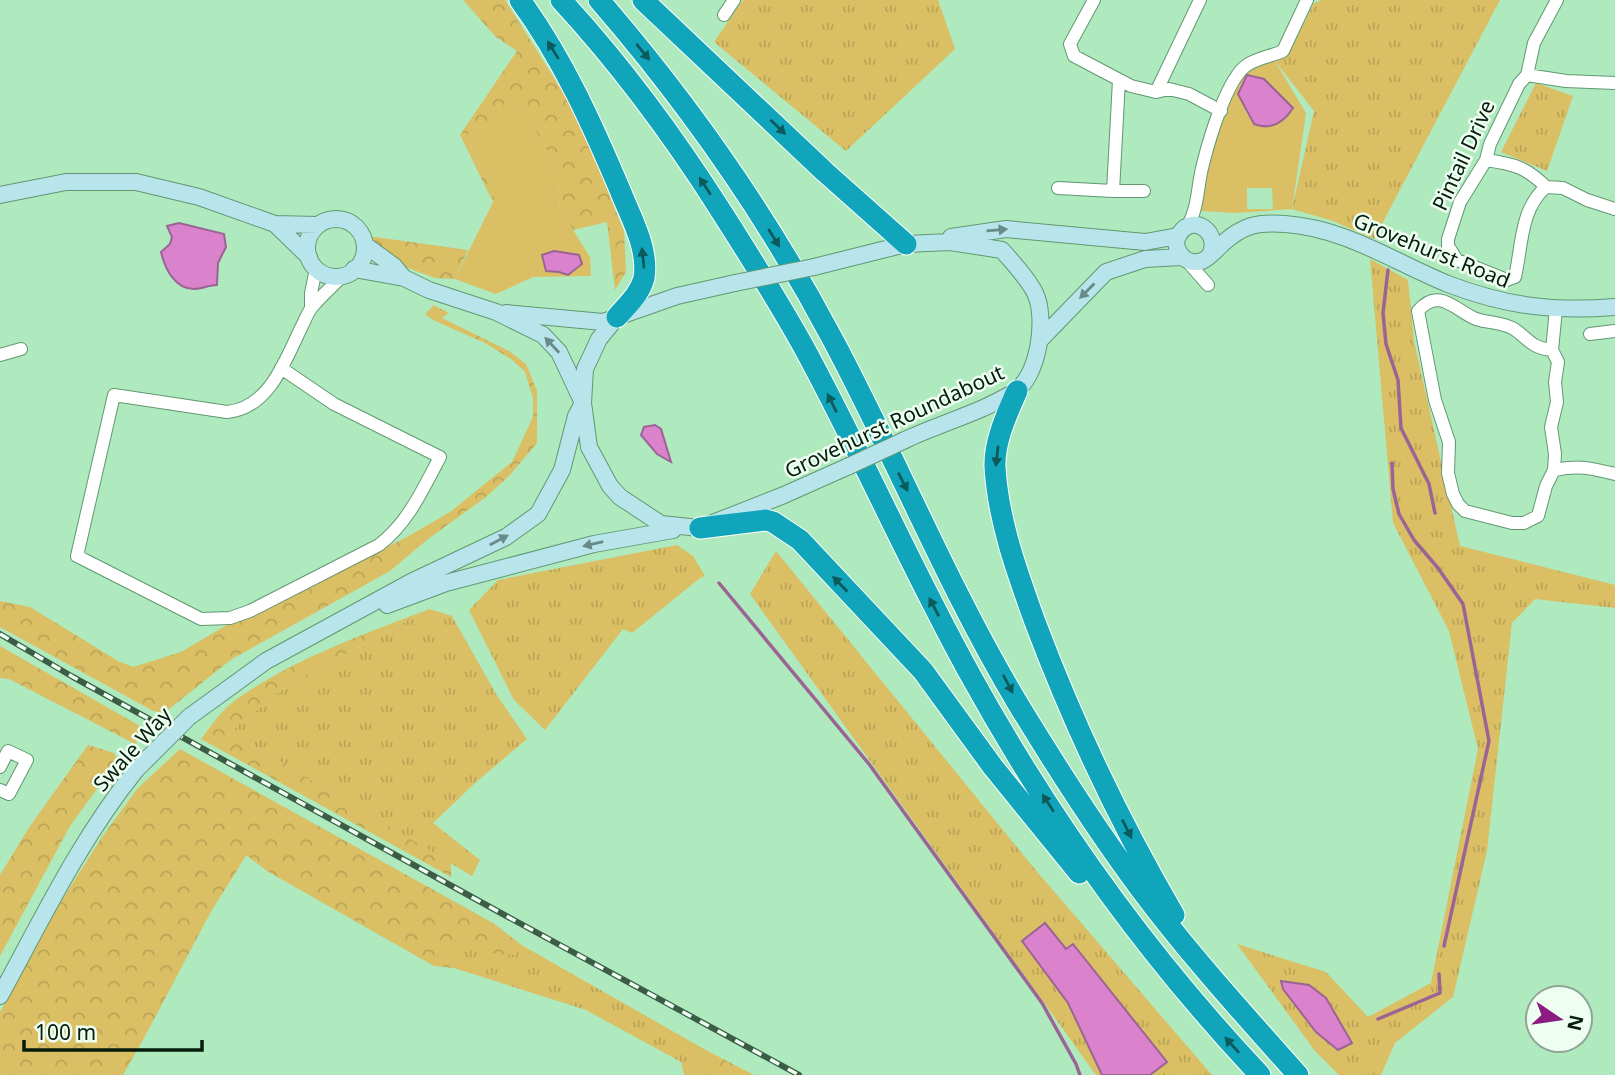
<svg xmlns="http://www.w3.org/2000/svg" width="1615" height="1075" viewBox="0 0 1615 1075" font-family="'Noto Sans',sans-serif">
<style>
.grass{fill:url(#grass-tufts)}
.forest{fill:url(#forest-crowns)}
.garden{fill:#dabf65;fill-rule:evenodd}
.water{fill:#db82cd;stroke:#9b6494;stroke-width:2}
.lines{fill:none;stroke-linecap:round;stroke-linejoin:round}
.stream{stroke:#9b6494;stroke-width:3.5}
.street-casing{stroke:#619871;stroke-width:14}
.secondary-casing{stroke:#619871;stroke-width:18}
.highway-casing{stroke:#fff;stroke-width:23}
.street{stroke:#fff;stroke-width:12}
.secondary{stroke:#b8e4eb;stroke-width:16}
.highway{stroke:#11a5bc;stroke-width:21}
.rail-casing{stroke:#3b5d45;stroke-width:6}
.rail{stroke:#eefff2;stroke-width:3.5;stroke-dasharray:10;stroke-linecap:butt}
.secondary-bridge-casing{stroke:#619871;stroke-width:18;stroke-linecap:butt}
.secondary-bridge{stroke:#b8e4eb;stroke-width:16}
.oneway{fill:#0b5a5c}
.oneway2{fill:#688a88}
.labels{text-anchor:middle;dominant-baseline:central;stroke-width:5;stroke-linejoin:round;paint-order:stroke}
.street-label{font-size:21px;fill:#061d0e;stroke:#eefff2}
</style>
<defs>
<pattern id="grass-tufts" width="24" height="20" patternUnits="userSpaceOnUse" patternTransform="scale(1.75)"><rect width="24" height="20" fill="#dabf65"/><path d="M3 7l-1-3M5 7V3M7 7l1-3M15 17l-1-3M17 17v-4M19 17l1-3" fill="none" stroke="#baa456"/></pattern>
<pattern id="forest-crowns" width="20" height="18" patternUnits="userSpaceOnUse" patternTransform="scale(1.75)"><rect width="20" height="18" fill="#dabf65"/><path d="M2 6a3 3 0 1 1 6 0M12 15a3 3 0 1 1 6 0" fill="none" stroke="#baa456"/></pattern>
</defs>
<rect width="100%" height="100%" fill="#afe9be"/>
<path class="grass" d="M743 0H938L955 49 846 151 714 42Z
M1322 0H1500L1374 239 1333 221 1292 209 1314 111 1275 61 1288 55 1314 3Z
M1536 83 1573 96 1547 171 1501 152Z
M1370 259 1408 280 1414 341 1460 546 1615 585V608L1535 599 1512 623 1487 851 1453 997 1395 1043 1381 1075H1339L1315 1051 1237 944 1326 972 1368 1017 1431 983 1478 749 1449 631 1393 523Z
M677 545 693 556 705 576 700 578 632 633 623 629 545 730 514 700 469 610 498 580Z
M776 551 1033 867 1212 1075H1096L750 594Z
M429 609 452 616 496 694 527 739 475 783 433 823 480 860 472 876 230 732 289 684Z
M518 943 704 1049 692 1075H684L681 1062 586 1010 454 968 455 944Z"/>
<path class="forest" d="M463 0H505L573 108 601 164 604 182 624 231 626 272 615 290 607 222 573 230 560 209 557 168 522 107 466 136 495 198 493 202 460 135 517 51 496 37Z
M361 235 468 250 455 279 435 278 376 256Z
M434 305 449 313 442 318 509 351 526 364 537 391V443L510 475 486 497 428 539 390 571 232 659 164 713 153 711 0 627V601L30 607 118 661 133 667 181 652 225 626 407 537 450 512 512 462 533 417V398L525 372 511 359 485 343 433 320 425 314Z
M429 609 289 684 230 732 451 863V877L201 739C212 725 222 709 237 699 296 658 362 635 429 609Z
M0 646 147 730 135 744 9 679 0 678Z
M88 745 114 753 118 760 70 826 0 956V875L30 826Z
M180 749 493 923 523 946 515 955 479 953 456 944 454 968 434 966 267 871 246 855C234 877 219 897 207 919 179 971 153 1024 123 1075H0V1012L53 914 102 837 138 788Z
M704 1049 754 1075H692Z"/>
<path class="garden" d="M1275 61 1306 113 1292 209 1236 213 1201 211 1206 175 1223 117 1237 81 1254 65ZM1264 79 1293 108 1261 127 1254 124 1245 111ZM1247 188H1272L1273 209H1247Z
M522 107 557 168 560 209 590 257 591 276 533 277 496 294 455 279 495 198 466 136 472 129Z"/>
<path class="water" d="M1247 75 1264 79 1293 108C1284 122 1272 131 1254 124L1238 94Z
M179 223 224 234 226 247 218 263 217 285C209 285 202 289 194 289 175 289 165 269 161 252L170 244 172 237 167 226Z
M554 251 579 255 582 264 568 275 559 272 546 271 542 255Z
M655 425 661 429 671 462 657 454 641 435 644 427Z
M1045 923 1066 949 1073 944 1167 1062 1150 1075H1102L1068 1003 1022 941Z
M1281 981 1309 985 1326 998 1352 1043 1338 1050 1316 1032 1283 989Z"/>
<g class="lines">
<path class="stream" d="M1388 270 1383 313 1386 344 1398 380 1401 428 1429 484 1435 513
M1392 463 1393 489 1399 514 1414 540 1438 568 1463 604 1489 741 1444 946
M719 583 869 764 1042 1003 1076 1064 1080 1075
M1378 1019 1440 993 1439 974"/>
<g class="street-casing">
<path id="street" d="M1094 0 1070 44 1074 56 1131 86 1156 92 1169 89 1189 94 1221 111
M724 15 734 0
M1527 75 1566 81 1615 83
M1156 92 1200 0
M1486 160C1514 164 1526 167 1546 187L1563 188 1587 200 1615 209
M1546 187C1520 209 1522 247 1515 277L1507 280 1457 260 1448 246V239L1460 202 1486 160 1490 144 1519 84 1527 75 1534 43 1557 0
M1058 188 1113 191 1119 80
M1113 191H1144
M1187 227C1199 207 1197 186 1203 164 1209 140 1227 78 1247 65 1257 58 1272 56 1283 51L1307 0
M1187 261 1208 285
M311 308V293L316 269
M1556 309 1552 350 1558 362 1555 382 1557 402 1551 427 1555 454 1554 470C1579 465 1591 468 1615 474
M1590 334 1615 331
M1552 350C1531 348 1529 339 1514 329 1502 322 1488 323 1476 319 1456 311 1439 286 1418 311L1435 400 1449 442 1448 473 1453 494 1458 504 1465 511 1512 523H1524L1538 516 1546 486 1554 470
M0 355 21 349
M281 368 334 404 440 457C423 489 408 523 379 545L250 611 230 618 201 619 77 556 114 395 227 412C270 408 285 360 302 326 305 320 308 312 312 307 321 296 333 286 342 276
M0 767 8 751 27 760 9 794 0 790"/>
</g>
<g class="secondary-casing">
<path id="secondary" d="M0 195 66 182H136L199 197 275 224 318 225
M307 248a29 29 0 1 1 58 0a29 29 0 1 1-58 0Z
M275 224 309 257
M951 237 1006 229 1145 242 1178 236
M365 245 394 266 404 278
M1210 255C1221 233 1194 213 1180 233 1169 247 1185 267 1202 261 1209 258 1216 250 1222 244 1243 225 1257 222 1285 224 1345 228 1394 262 1448 284 1505 306 1554 312 1615 307
M814 267 906 244 950 242 1002 250C1013 263 1027 277 1035 293 1047 317 1039 377 1014 392 980 413 941 423 905 440
M506 313 603 322 677 296 735 283
M617 317 599 339 585 369 583 403 589 447 610 486 620 497 661 524 700 528 784 495 849 466
M1040 340 1106 272 1145 259 1182 257
M387 605 446 583 594 544 673 530
M189 717 266 661 411 582 506 537 538 514 562 470 576 416 583 403 559 352 543 335 496 312 429 290 404 278 354 269
M0 996C42 919 81 838 136 770"/>
</g>
<g class="highway-casing">
<path id="highway" d="M520 0C563 59 592 124 620 190 630 216 649 248 644 278 640 294 627 305 617 317
M561 0C621 65 674 137 721 211 751 258 781 305 808 355 865 461 913 572 972 678 1051 821 1148 956 1260 1075
M599 0C689 104 769 219 833 340 897 460 948 587 1018 704 1060 773 1106 845 1155 908 1200 966 1249 1020 1298 1075
M643 0 825 172 906 244
M1017 391C1007 414 994 441 995 467 998 520 1017 572 1035 622 1073 723 1119 821 1174 915
M700 528 766 520 773 522 800 540 923 671 993 767 1079 873"/>
</g>
<use href="#street" class="street"/>
<use href="#secondary" class="secondary"/>
<use href="#highway" class="highway"/>
<g class="rail-casing">
<path id="rail" d="M0 634 73 677 499 912 799 1075"/>
</g>
<use href="#rail" class="rail"/>
<g class="secondary-bridge-casing">
<path id="secondary-bridge" d="M735 283 814 267
M849 466 905 440
M136 770 189 717"/>
</g>
<use href="#secondary-bridge" class="secondary-bridge"/>
</g>
<defs><path id="oneway-solid" d="M-6-.8H1V-3.2L6.5 0L1 3.2V.8H-6Z" transform="scale(1.75)"/></defs>
<g class="oneway">
<use href="#oneway-solid" transform="translate(553 50) rotate(-122)"/>
<use href="#oneway-solid" transform="translate(643 52) rotate(51)"/>
<use href="#oneway-solid" transform="translate(778 127) rotate(44)"/>
<use href="#oneway-solid" transform="translate(705 186) rotate(-123)"/>
<use href="#oneway-solid" transform="translate(774 238) rotate(58)"/>
<use href="#oneway-solid" transform="translate(643 258) rotate(-96)"/>
<use href="#oneway-solid" transform="translate(832 403) rotate(-116)"/>
<use href="#oneway-solid" transform="translate(997 456) rotate(96)"/>
<use href="#oneway-solid" transform="translate(903 482) rotate(63)"/>
<use href="#oneway-solid" transform="translate(840 584) rotate(-134)"/>
<use href="#oneway-solid" transform="translate(934 607) rotate(-118)"/>
<use href="#oneway-solid" transform="translate(1008 684) rotate(62)"/>
<use href="#oneway-solid" transform="translate(1048 803) rotate(-123)"/>
<use href="#oneway-solid" transform="translate(1127 829) rotate(63)"/>
<use href="#oneway-solid" transform="translate(1232 1045) rotate(-132)"/>
</g>
<g class="oneway2">
<use href="#oneway-solid" transform="translate(997 230) rotate(-5)"/>
<use href="#oneway-solid" transform="translate(1087 291) rotate(135)"/>
<use href="#oneway-solid" transform="translate(552 345) rotate(-133)"/>
<use href="#oneway-solid" transform="translate(499 540) rotate(-28)"/>
<use href="#oneway-solid" transform="translate(593 544) rotate(167)"/>
</g>
<g class="labels">
<g class="street-label">
<text transform="translate(1463 155) rotate(-65)">Pintail Drive</text>
<text transform="translate(1432 250) rotate(22)">Grovehurst Road</text>
<text transform="translate(894 421) rotate(-25)">Grovehurst Roundabout</text>
<text transform="translate(132 749) rotate(-48)">Swale Way</text>
</g>
</g>
<g transform="translate(1559 1019) rotate(103)"><circle r="33" fill="#eefff2" stroke="#91a597" stroke-width="2"/>
<path d="M0-5L12 26L0 18L-12 26Z" fill="#8b1c80"/>
<text y="-10" font-size="19" font-weight="bold" text-anchor="middle" fill="#061d0e">N</text>
</g>
<path d="M24 1040v10h178v-10" fill="none" stroke="#061d0e" stroke-width="3.5"/>
<text x="35" y="1040" font-size="21" fill="#061d0e" stroke="#eefff2" stroke-width="5" paint-order="stroke">100 m</text>
</svg>
